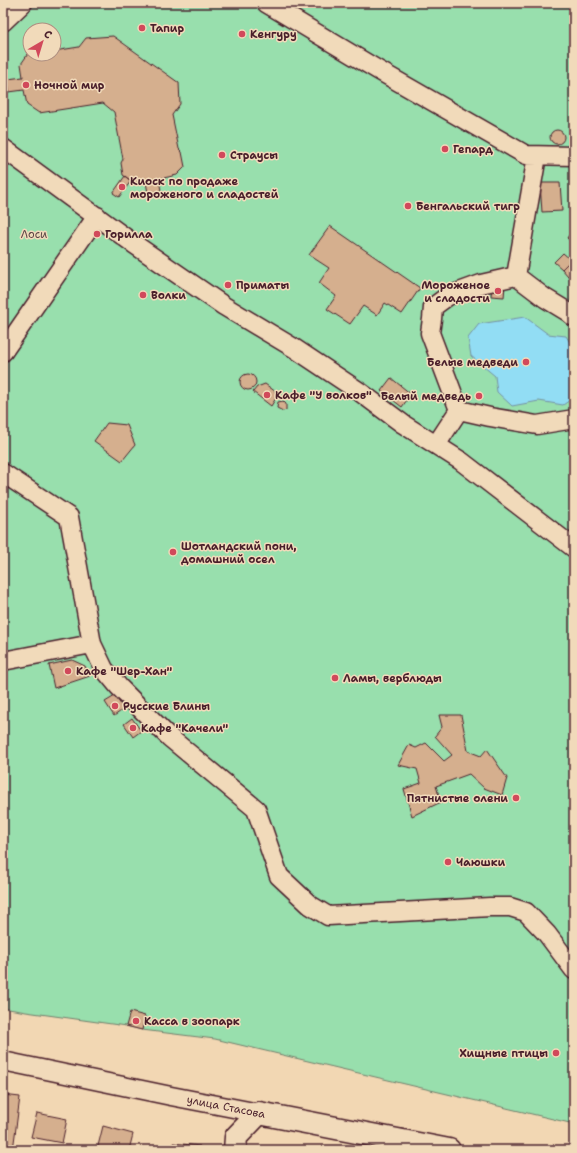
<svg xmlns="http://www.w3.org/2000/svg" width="577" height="1153" viewBox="0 0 577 1153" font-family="'Shantell Sans',sans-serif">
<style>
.green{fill:#98dfad;stroke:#717f6c;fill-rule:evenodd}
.water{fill:#92ddf4;stroke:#7591a4}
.building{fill:#d5af8e;stroke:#4a1f2b}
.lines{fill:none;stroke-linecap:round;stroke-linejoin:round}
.street-casing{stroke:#4a1f2b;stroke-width:21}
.secondary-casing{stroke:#4a1f2b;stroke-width:25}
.street{stroke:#f1daba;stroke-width:18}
.secondary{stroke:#f1daba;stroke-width:22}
.poi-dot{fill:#d1495b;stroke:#f1daba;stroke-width:1.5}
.labels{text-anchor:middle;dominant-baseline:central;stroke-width:3;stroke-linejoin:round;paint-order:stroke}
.poi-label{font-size:11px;font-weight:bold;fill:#4a1f2b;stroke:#f1daba;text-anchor:start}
.park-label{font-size:11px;fill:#5a4545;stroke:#f1daba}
.street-label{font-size:11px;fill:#4a1f2b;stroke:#f1daba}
</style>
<rect width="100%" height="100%" fill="#f2d7b3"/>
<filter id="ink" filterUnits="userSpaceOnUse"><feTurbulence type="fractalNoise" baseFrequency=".025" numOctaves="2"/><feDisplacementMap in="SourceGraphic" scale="8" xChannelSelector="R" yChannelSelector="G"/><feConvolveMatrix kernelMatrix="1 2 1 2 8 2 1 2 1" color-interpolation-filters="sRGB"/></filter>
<g filter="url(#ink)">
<path class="green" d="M3 3H574V1124L215 1039 142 1030 126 1026 26 1012 3 1008ZM30 30H54V54H30Z"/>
<path class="water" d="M525 317 548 334 566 336 574 349V392L570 400 563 405 539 401 512 406 497 392 495 376 471 356 468 338 479 324Z"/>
<path class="building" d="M113 36 179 83 180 104 172 115 179 149 182 152 185 167 177 175 159 179 161 191 148 193 146 182 134 183 123 175 121 163 123 159 114 112 103 103 39 113 27 105 24 90 9 92 8 79 23 77 21 64 30 51V54H54V51L79 47 86 38Z
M550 137a7 7 0 1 1 14 0a7 7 0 1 1-14 0Z
M125 176 131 181 119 197 113 193Z
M540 183H560L562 211 542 212Z
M330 226 420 288 402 314 385 303 377 315 363 306 350 324 327 309 336 296 319 283 329 268 309 255Z
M574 228V244L567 238Z
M563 253 571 260 562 269 554 262Z
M571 260 574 264V283L562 269Z
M492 285 505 286 504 297 491 296Z
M240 382a8 8 0 1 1 16 0a8 8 0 1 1-16 0Z
M391 378 411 394 402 407 381 391Z
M265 384 276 392V398L271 406 253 392 257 387Z
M283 401 286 404V410L283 411 277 408 278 402Z
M107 423 127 425 135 445 122 461 94 441Z
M72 660 85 666 90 676 54 688 49 665Z
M115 696 124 709 114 716 105 702Z
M439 715H461L468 751 481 756 487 749 507 778 502 795 484 788 469 774 436 786 441 802 412 816 404 789 421 783 417 769 398 765 409 745 416 748 426 743 444 761 452 755 435 736 442 727Z
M132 718 141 731 133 737 124 724Z
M130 1012 145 1016 142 1030 126 1026Z
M3 1095 20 1097 13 1150H3Z
M37 1113 67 1119 62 1143 31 1137Z
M103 1126 133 1134 129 1150H97Z
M173 1143 200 1146 199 1150H172Z"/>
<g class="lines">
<g class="street-casing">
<path id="street" d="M266 3 378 70 526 155 574 156
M3 22 23 3
M3 148 134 244 224 306 294 348 360 392 403 424 461 461 574 548
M516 276 537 156
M3 352 97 216
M459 410 430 333 432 319 433 307 448 296 481 284 516 276 545 298 568 312 574 317
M459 410 490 417 537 425 574 419
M436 445 459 410
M3 473 69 517 92 644 104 669 119 687 169 737 256 809 279 876 310 905 328 916 490 907H510L526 912 547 934 574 970
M3 661 92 644
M3 1061 171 1096 259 1113"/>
</g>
<g class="secondary-casing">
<path id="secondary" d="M235 1150 236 1137 259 1113 449 1150"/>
</g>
<use href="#street" class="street"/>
<use href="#secondary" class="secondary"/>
</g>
</g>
<g class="poi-dot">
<circle cx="142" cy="28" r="4"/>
<circle cx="242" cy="34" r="4"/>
<circle cx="26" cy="85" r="4"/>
<circle cx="445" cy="149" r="4"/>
<circle cx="222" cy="155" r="4"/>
<circle cx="122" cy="187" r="4"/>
<circle cx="408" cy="206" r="4"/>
<circle cx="97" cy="234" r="4"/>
<circle cx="228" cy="285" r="4"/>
<circle cx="498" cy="291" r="4"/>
<circle cx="143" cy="295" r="4"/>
<circle cx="526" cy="362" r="4"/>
<circle cx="267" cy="395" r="4"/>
<circle cx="479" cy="396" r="4"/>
<circle cx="173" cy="552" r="4"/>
<circle cx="68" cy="671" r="4"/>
<circle cx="335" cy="678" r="4"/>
<circle cx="115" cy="706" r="4"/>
<circle cx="133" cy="728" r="4"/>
<circle cx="516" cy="798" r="4"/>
<circle cx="448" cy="862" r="4"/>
<circle cx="136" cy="1021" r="4"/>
<circle cx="556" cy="1053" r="4"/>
</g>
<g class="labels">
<g class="poi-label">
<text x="150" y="28">Тапир</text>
<text x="250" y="34">Кенгуру</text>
<text x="34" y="85">Ночной мир</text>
<text x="453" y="149">Гепард</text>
<text x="230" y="155">Страусы</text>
<text x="130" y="181">Киоск по продаже<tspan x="130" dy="13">мороженого и сладостей</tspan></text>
<text x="416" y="206">Бенгальский тигр</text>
<text x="105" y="234">Горилла</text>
<text x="236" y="285">Приматы</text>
<text x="490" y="285" text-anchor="end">Мороженое<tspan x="490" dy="13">и сладости</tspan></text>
<text x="151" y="295">Волки</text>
<text x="518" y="362" text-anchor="end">Белые медведи</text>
<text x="275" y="395">Кафе "У волков"</text>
<text x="471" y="396" text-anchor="end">Белый медведь</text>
<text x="181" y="546">Шотландский пони,<tspan x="181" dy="13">домашний осел</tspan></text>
<text x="76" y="671">Кафе "Шер-Хан"</text>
<text x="343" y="678">Ламы, верблюды</text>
<text x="123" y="706">Русские Блины</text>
<text x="141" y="728">Кафе "Качели"</text>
<text x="508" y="798" text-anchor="end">Пятнистые олени</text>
<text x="456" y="862">Чаюшки</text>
<text x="144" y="1021">Касса в зоопарк</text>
<text x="548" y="1053" text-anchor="end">Хищные птицы</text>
</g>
<g class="park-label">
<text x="34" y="234">Лоси</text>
</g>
<g class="street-label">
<text transform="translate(226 1107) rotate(11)">улица Стасова</text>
</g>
</g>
<rect width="577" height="1153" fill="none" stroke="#f1daba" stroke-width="16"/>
<rect x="8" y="8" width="561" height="1137" fill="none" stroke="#4a1f2b" stroke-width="1.5" filter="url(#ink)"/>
<g transform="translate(42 42) rotate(38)"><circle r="19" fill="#f1daba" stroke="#ae8f81"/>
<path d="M0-3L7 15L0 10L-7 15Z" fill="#d1495b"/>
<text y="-6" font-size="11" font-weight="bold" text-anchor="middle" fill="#4a1f2b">С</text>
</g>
</svg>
